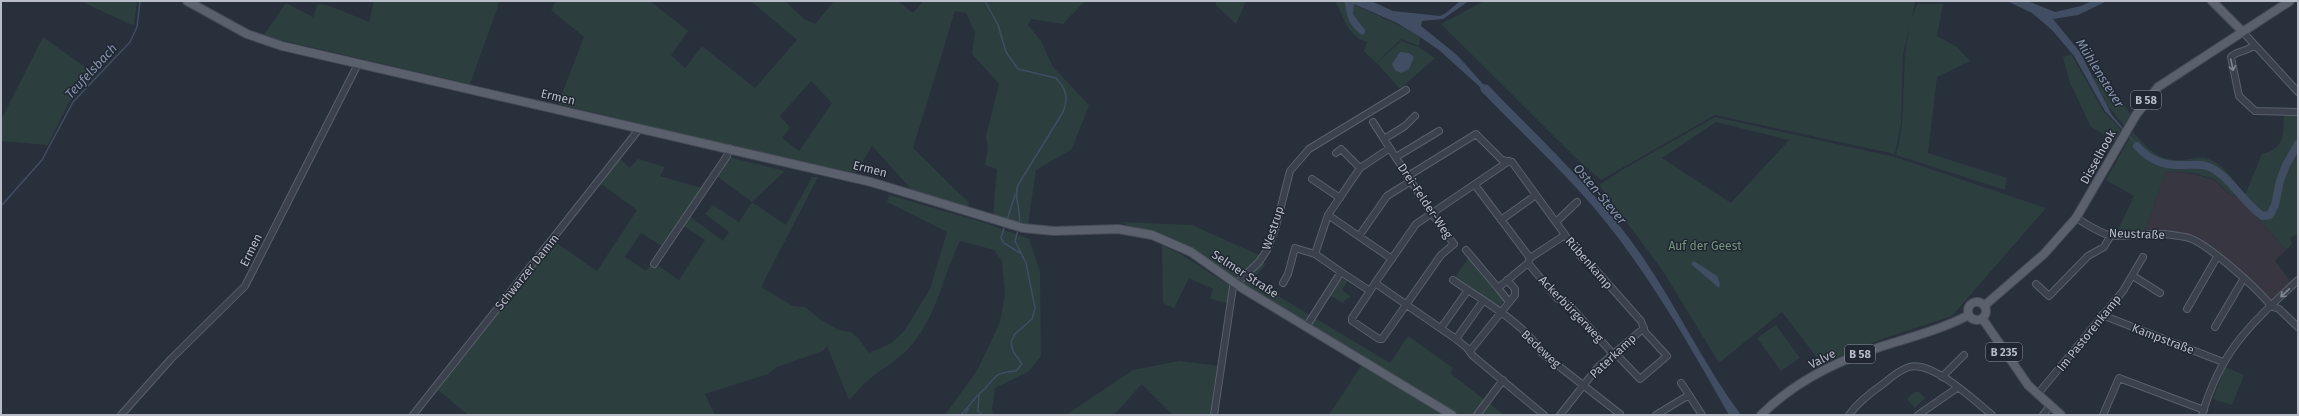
<svg xmlns="http://www.w3.org/2000/svg" width="2299" height="416" viewBox="0 0 2299 416" font-family="'Fira Sans',sans-serif">
<style>
.medical{fill:#383641}
.green{fill:#2d3e3f;fill-rule:evenodd}
.water{fill:#404d63}
.lines{fill:none;stroke-linecap:round;stroke-linejoin:round}
.stream{stroke:#404d63;stroke-width:1.5}
.river{stroke:#404d63;stroke-width:8}
.minor-casing{stroke:#59606b;stroke-width:8}
.major-casing{stroke:#454b56;stroke-width:10}
.minor{stroke:#3b424d;stroke-width:6}
.major{stroke:#5a616c;stroke-width:8}
.oneway{stroke:#808691}
.labels{text-anchor:middle;dominant-baseline:central;stroke-width:3;stroke-linejoin:round;paint-order:stroke}
.shield{fill:#202732;stroke:#8a909b;stroke-width:1}
.shield-label{font-size:11px;font-weight:bold;fill:#b8bdc8}
.street-label{font-size:12px;fill:#b8bdc8;stroke:#202732}
.park-label{font-size:12px;fill:#72957b;stroke:#202732}
.water-label{font-size:13px;font-style:italic;fill:#8393ab;stroke:#202732}
</style>
<rect width="100%" height="100%" fill="#28303c"/>
<path class="medical" d="M2166 171 2194 174 2214 180 2229 194 2241 199 2286 250 2275 261 2292 283 2270 304 2200 242 2145 231Z"/>
<path class="green" d="M80 1H137L134 25 130 24Z
M374 1H498L499 3 470 84 263 36 286 3 313 17 318 4 330 6 369 22Z
M556 1H650L688 31 671 55 685 68 702 46 755 88 797 40 751 1H785L804 19 815 24 834 1H898L913 13 923 1H1085L1063 24 1031 19 1028 25 1041 41 1053 67 1089 105 1072 149 1036 170 1028 224 993 216 997 169 985 165 988 147 986 137 999 84 972 54 975 33 966 13 955 11 913 148 969 203 967 209 913 191 872 146 856 173 783 158 558 104 584 37 551 10ZM811 81 832 103 799 151 782 138 790 127 780 116Z
M1216 1H1246L1236 24 1216 5Z
M1335 1H1344C1348 17 1347 24 1362 35L1363 27 1353 14V4C1376 15 1399 24 1420 37L1419 46 1401 39 1376 63 1364 51 1367 42C1346 35 1345 18 1335 1Z
M1484 1H1913L1915 4 1903 54 1901 123 1895 154 1715 115 1601 180 1578 160 1441 24Z
M1918 4H1943L1937 36 1957 47 1970 61 1937 77 1928 153 2007 178 2005 190 1896 155C1908 114 1900 71 1909 30 1911 21 1913 11 1918 4Z
M43 37 82 65 99 72 69 102 48 145 1 141V120Z
M1401 41 1418 47 1435 58 1400 89 1377 63Z
M2071 54 2104 112 2121 130 2115 141 2091 127 2070 83 2063 57Z
M2103 76 2110 93C2119 95 2126 106 2130 114L2124 126 2108 106 2094 79Z
M2298 113V142L2285 165 2279 181 2274 205 2264 221 2276 206 2281 181 2298 146V233L2290 238 2292 244 2286 250 2241 199 2230 194 2214 179 2194 173 2166 171 2145 231 2117 232 2134 196 2106 180 2133 132C2146 147 2159 162 2181 160 2188 160 2198 157 2205 158 2223 162 2235 182 2245 195L2262 154C2286 148 2283 134 2284 114Z
M1715 117 1895 157 2046 208 1952 316 1882 339 1822 364 1782 312 1719 363 1663 271 1599 185 1622 170ZM1716 122 1789 140 1731 203 1662 158Z
M728 157 785 171 752 202 786 225 812 177H818L761 287 793 306 805 307 821 320 838 330 851 332 859 339 869 353 892 343 905 330 930 289 947 232 887 202 889 195 988 224 1029 239 1040 271 1041 356 1028 372 995 388 992 410 995 415H945L978 369 1000 322 1005 294 1002 261 994 250 960 241C941 279 939 314 909 348 898 360 883 368 871 378 863 384 856 393 849 400L827 346 823 351 777 367 768 374 705 394 715 415H468L438 390 581 206 583 208 555 242 597 271 637 210 600 183 619 158 630 168 638 159 665 167 660 176 705 189 688 215 723 241 729 232 705 214 713 205 739 222 752 202 715 175ZM681 224 705 240 679 280 654 263 646 271 625 257 641 233 665 248Z
M1121 222 1192 225 1261 256 1233 280 1206 260Z
M1162 245 1182 255 1230 286 1228 303 1210 299 1213 289 1189 278 1174 308 1163 303Z
M1469 257 1504 300 1499 307 1495 308 1454 279Z
M1263 260 1265 265 1254 278 1279 294 1278 296 1390 363 1408 336 1453 368 1450 373 1504 415H1456L1237 282Z
M1344 278 1348 280 1342 290 1351 297 1346 299 1343 303 1329 295 1339 280Z
M1776 325 1800 358 1781 371 1757 338Z
M1179 361 1219 366 1211 415H1173L1142 384 1114 415H1066L1133 370Z
M1361 366 1444 415H1329Z
M2225 367 2244 375 2232 405 2213 399Z
M1914 392H1919L1925 398 1915 408 1907 399Z"/>
<path class="water" d="M1344 1H1371L1393 11 1440 16 1446 13 1460 1H1469L1443 19 1422 21 1421 26 1457 55 1483 84 1488 85C1541 140 1598 192 1642 256 1677 307 1704 365 1741 415H1729C1688 342 1638 255 1581 193 1549 158 1514 125 1481 91L1480 87 1439 50 1420 37 1397 23 1354 4 1353 14 1365 30V33L1362 35C1347 24 1348 17 1344 1Z
M2007 1H2028L2055 12 2081 6 2092 1H2107L2078 15 2053 19 2080 52 2112 115 2143 152 2105 111 2074 56 2052 30 2032 13Z
M1400 52 1409 53 1414 57 1409 69 1401 73 1395 70 1392 64Z
M1694 261 1717 276 1720 284 1719 288 1691 264Z"/>
<g class="lines">
<path class="stream" d="M985 1 998 25 1006 52 1018 69 1056 78C1066 89 1069 98 1063 112L1018 185C1013 198 1022 210 1019 224
M1 206 42 160 73 102 130 42 137 27 140 1
M1007 220 1015 195
M1005 225 1001 238 1004 243 1020 253
M961 415 978 395
M965 415 968 409
M983 415 978 411 979 394C997 380 989 373 1016 371L1022 364 1013 351 1011 342 1015 334 1032 319 1035 308 1026 263 1015 241 1018 230"/>
<path class="river" d="M2137 146C2150 161 2165 166 2185 165 2192 165 2200 164 2206 166 2228 172 2244 205 2263 216L2270 215 2275 205 2280 181 2286 165 2298 144"/>
<g class="minor-casing">
<path id="minor" d="M2242 31 2298 92
M2255 45C2248 51 2234 52 2231 57L2239 96 2255 111 2298 112
M1384 139 1405 126 1415 116
M1336 153 1341 149 1360 168
M1396 157 1439 131
M1408 176 1476 134 1502 160 1512 162 1582 258 1593 267 1641 321 1645 332 1667 356 1640 379 1615 353
M1312 179 1340 198
M1475 185 1530 258
M1328 215 1392 259
M2076 218C2087 224 2097 232 2109 235 2123 238 2147 232 2164 234 2172 235 2181 236 2189 238 2208 244 2258 289 2271 306
M1501 220 1536 195
M1556 222 1577 202
M1359 236 1387 196 1411 181
M1466 250 1498 288
M1528 263 1557 298 1570 306 1613 354
M654 264 727 156 729 148
M1341 272 1315 254 1328 215 1360 168 1390 148
M2133 276 2160 293
M1453 280C1481 300 1525 323 1542 353L1620 414
M1283 283 1288 274 1295 248 1315 254
M1375 283 1416 224 1509 161
M2036 284 2049 296 2088 256 2104 247 2111 235
M1370 291 1352 318V321L1379 339H1382L1441 255 1454 244 1432 214 1373 122
M1509 302 1498 288 1528 263 1530 258 1565 235
M2271 306 2279 309 2298 327
M2187 309 2217 257
M2102 315 2223 362
M1306 327 1341 272 1370 291 1375 283 1456 339 1467 348 1473 356 1544 415
M2215 327 2244 278
M1441 328 1468 290
M1456 339 1483 301
M1470 351 1515 295V289L1507 280
M1942 377 1964 355
M1681 383 1689 395
M2042 389 2123 291 2143 257
M121 415 171 359 245 286 358 64
M413 415 640 128
M1214 415 1233 287 1259 262 1267 250 1276 226 1290 171 1309 149 1406 90
M1477 415 1503 380
M1560 415 1598 367 1644 328
M1656 415 1689 395 1702 415
M1849 415C1858 402 1870 393 1883 384 1890 378 1899 370 1909 367 1932 360 1975 401 1992 415
M1918 415 1957 388
M2043 415 2050 406
M2103 415 2119 378 2204 410
M2202 415C2221 350 2250 325 2298 280"/>
</g>
<g class="major-casing">
<path id="major" d="M187 1 247 34 282 46 871 182 1023 228 1054 231 1118 229 1152 235 1191 252 1242 288 1452 415
M2212 1 2242 31
M1968 311a9 9 0 1 1 18 0a9 9 0 1 1-18 0Z
M1984 306 2044 254 2076 218 2136 115 2158 87 2290 1
M1982 318 2028 385 2061 415
M1761 415C1794 382 1839 360 1883 346 1912 337 1942 329 1969 315"/>
</g>
<use href="#minor" class="minor"/>
<use href="#major" class="major"/>
</g>
<defs><path id="oneway-shaft" d="M-6 0H5M1.5-3L5.5 0L1.5 3" fill="none" stroke-width="1.6" stroke-linecap="round" stroke-linejoin="round"/></defs>
<g class="oneway">
<use href="#oneway-shaft" transform="translate(2232 65) rotate(78)"/>
<use href="#oneway-shaft" transform="translate(2285 293) rotate(137)"/>
</g>
<g class="labels">
<g class="shield">
<rect x="2131" y="91" width="30" height="18" rx="3"/>
<rect x="1986" y="343" width="36" height="18" rx="3"/>
<rect x="1845" y="345" width="30" height="18" rx="3"/>
</g>
<g class="shield-label">
<text x="2146" y="100">B 58</text>
<text x="2004" y="352">B 235</text>
<text x="1860" y="354">B 58</text>
</g>
<g class="street-label">
<text transform="translate(558 97) rotate(13)">Ermen</text>
<text transform="translate(2098 157) rotate(-61)">Disselhook</text>
<text transform="translate(870 169) rotate(14)">Ermen</text>
<text transform="translate(1425 201) rotate(56)">Drei-Felder-Weg</text>
<text transform="translate(1273 228) rotate(-72)">Westrup</text>
<text transform="translate(2137 234) rotate(2)">Neustraße</text>
<text transform="translate(251 250) rotate(-64)">Ermen</text>
<text transform="translate(1589 263) rotate(49)">Rübenkamp</text>
<text transform="translate(527 272) rotate(-51)">Schwarzer Damm</text>
<text transform="translate(1245 274) rotate(33)">Selmer Straße</text>
<text transform="translate(1571 309) rotate(46)">Ackerbürgerweg</text>
<text transform="translate(2089 333) rotate(-51)">Im Pastorenkamp</text>
<text transform="translate(2163 339) rotate(21)">Kampstraße</text>
<text transform="translate(1541 349) rotate(43)">Bedeweg</text>
<text transform="translate(1613 356) rotate(-43)">Paterkamp</text>
<text transform="translate(1822 359) rotate(-27)">Valve</text>
</g>
<g class="park-label">
<text x="1705" y="246">Auf der Geest</text>
</g>
<g class="water-label">
<text transform="translate(91 71) rotate(-47)">Teufelsbach</text>
<text transform="translate(2100 73) rotate(58)">Mühlenstever</text>
<text transform="translate(1600 194) rotate(50)">Osten-Stever</text>
</g>
</g>
<rect width="2299" height="416" fill="none" stroke="#b8bdc8" stroke-width="4"/>
</svg>
